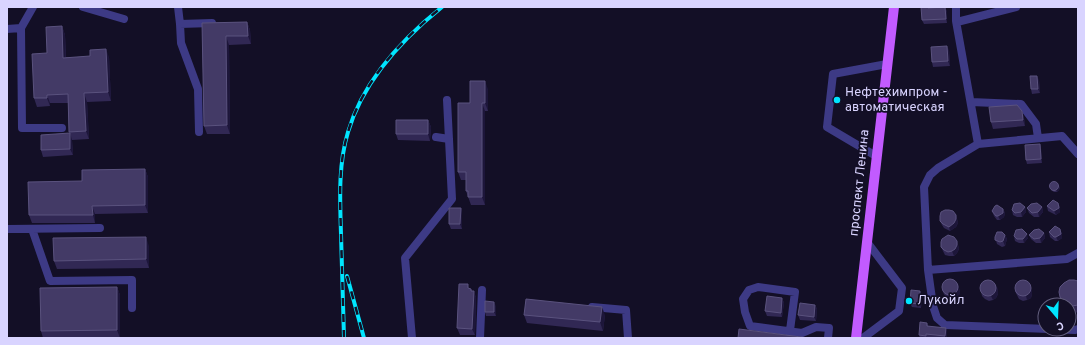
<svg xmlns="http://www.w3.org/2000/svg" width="1085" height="345" viewBox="0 0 1085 345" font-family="Overpass,sans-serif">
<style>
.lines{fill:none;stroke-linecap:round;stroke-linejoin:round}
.minor{stroke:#3d3a85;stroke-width:8}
.major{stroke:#c25bff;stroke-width:10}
.rail-casing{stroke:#00e5ff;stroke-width:4}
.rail{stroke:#130f26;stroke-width:2.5;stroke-dasharray:8;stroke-linecap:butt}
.wall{fill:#312854}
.shaded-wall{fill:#1d163a}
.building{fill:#433a66;stroke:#5a527e}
.poi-dot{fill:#00e5ff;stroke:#130f26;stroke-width:1.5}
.labels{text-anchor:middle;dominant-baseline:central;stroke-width:3.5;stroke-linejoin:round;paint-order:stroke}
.poi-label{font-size:13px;fill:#d9d4ff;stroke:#130f26;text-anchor:start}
.street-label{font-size:13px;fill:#d9d4ff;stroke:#130f26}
</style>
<rect width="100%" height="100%" fill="#130f26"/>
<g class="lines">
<path class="minor" d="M83 7 124 19
M178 7 180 24 212 23
M956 7V21L978 144
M957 22 1016 7
M180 24 181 43 198 89 199 132
M21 28 22 128H62
M7 29 21 28 33 7
M971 102 1021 104 1036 124 1038 138
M436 137 449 139
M1078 154 1062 136 978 144 938 168 930 175 924 187 928 270 933 306 937 318 945 325 1075 330 1078 329
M876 156 827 127 833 74 887 64
M7 229 100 228
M32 229 50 281 132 280V308
M928 270 1067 259 1078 253
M592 307 626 310 628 338
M412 338 405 258 452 199 447 100
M480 338 482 290
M789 338 795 292 758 287 749 290 743 299 745 312 750 326 802 333 816 327 829 328 828 338
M863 338 899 311 902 288 867 242"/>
<path class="major" d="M856 338 894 7"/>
<g class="rail-casing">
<path id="rail" d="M347 276 364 338
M344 338C343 303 342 269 341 234 340 200 338 165 348 132 363 81 401 40 442 7"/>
</g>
<use href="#rail" class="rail"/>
</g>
<path class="wall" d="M921 7H929V8L945 7 947 12V23L924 24 922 20Z
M247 22 250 30 251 44 229 45 230 134H207L204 126 202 23Z
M62 26 65 35 66 57H109L111 101 87 102 89 139 72 140 73 155 43 157 41 150 70 133 69 132 68 103H50V106L37 107 34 98 47 53Z
M949 50 950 66 933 67 932 62Z
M1039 80 1040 93 1032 94 1031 89Z
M488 89V111H485V205H471L466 191V180H461L458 172 470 103Z
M1022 111 1024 118 1025 126 993 129 991 122Z
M428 120 431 127 430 141 398 140 396 134Z
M1040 144 1041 148 1042 163 1027 164 1026 160Z
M145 169 148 177V213L95 214V223H32L29 215 82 181Z
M1060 187 1059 190 1057 192H1054L1051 190V188Z
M1058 203 1060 207V212L1056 215 1048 211 1047 206Z
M1025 207 1026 212 1022 217H1017L1013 215 1012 210Z
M1042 207 1043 212 1039 217H1034L1029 213 1027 208Z
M461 208 462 212V229H451L449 224Z
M1003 209 1005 213 1004 217 1000 220H997L994 216 992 211Z
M956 215 958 223 956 227 950 231 944 228 942 225 940 221Z
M1049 232 1062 233V238L1058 241H1055L1050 237Z
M1044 233 1045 238 1041 243H1036L1031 239 1029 235Z
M1005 235 1007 239 1005 246 1002 247 997 244 995 237Z
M1014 236 1028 238 1024 243H1019L1015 241Z
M957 241 959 249 957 253 954 256H949L945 255 941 247Z
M149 246V268L57 269 54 261Z
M1078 281V312L1075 313 1069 312V305H1063L1060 297Z
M958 284 959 288 960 293 958 297 954 299 950 300 946 298 942 290Z
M117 287 120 295V338H43L41 331Z
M469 289H471L476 297 475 335H460L457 328Z
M998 289V294L996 298 993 300 989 301 985 299 982 296 981 291Z
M1032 290V294L1031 298 1027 300 1023 301 1019 299 1015 291Z
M922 295 921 308 912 307 910 303Z
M782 298 784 303 782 317 767 316 765 311Z
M815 305 817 309 816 321 800 320 798 315Z
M496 306V316H486L485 312Z
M524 315H605L603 331 527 323Z
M927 323 928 326 947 331V338H920L919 335Z"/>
<path class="shaded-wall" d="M945 7 947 12V23L946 19Z
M247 22 250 30 251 44 248 36Z
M62 26 65 35 66 66 63 58Z
M226 36 229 45 230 134 227 125Z
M947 46 949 50 950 66 948 61Z
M106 49 109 57 111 101 108 92Z
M1037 76 1039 80 1040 93 1038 89Z
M485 81 488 89V111L485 103Z
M84 93 87 102 89 139 86 131Z
M47 95 50 103V106L47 98Z
M482 103 485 111V205L482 197Z
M1022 111 1024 118 1025 126 1023 120Z
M428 120 431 127 430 141 428 134Z
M70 133 72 140 73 155 70 149Z
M1040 144 1041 148 1042 163 1041 159Z
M145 169 148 177V213L145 205Z
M1059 185 1060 187 1059 190 1057 192 1056 190Z
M1058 203 1060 207V212L1056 215 1054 211Z
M92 206 95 214V223L93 215Z
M1025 207 1026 212 1022 217 1021 212Z
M1042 207 1043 212 1039 217 1038 212Z
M461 208 462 212V229L460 224Z
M1003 209 1005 213 1004 217 1000 220 998 216Z
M956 215 958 223 956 227 950 231 949 227Z
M1060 229 1062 233V238L1058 241 1056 237Z
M1044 233 1045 238 1041 243 1040 238Z
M1027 234 1028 238 1024 243 1023 239Z
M1005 235 1007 239 1005 246 1003 241Z
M146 237 149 246V268L146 259Z
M957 241 959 249 957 253 954 256 952 251Z
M958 284 959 288 960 293 958 297 954 299 953 295Z
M996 285 998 289V294L996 298 993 300 991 296Z
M1030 285 1032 290V294L1031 298 1027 300 1026 296Z
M117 287 120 295V338L117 330Z
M474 291 476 297 475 335 472 329Z
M920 291 922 295 921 308 920 304Z
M782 298 784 303 782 317 781 313Z
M494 302 496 306V316L494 312Z
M815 305 817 309 816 321 814 317Z
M602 307 605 315 603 331 600 322Z
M946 328 947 331V338H946L945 336Z"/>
<path class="building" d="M921 7H928V8L945 7 946 19 922 20Z
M247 22 248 36H226L227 125 204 126 202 23Z
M62 26 63 58 90 56V50L106 49 108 92 84 93 86 131 69 132 68 94 47 95V98H34L32 54 47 53 46 27Z
M947 46 948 61 932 62 931 47Z
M1030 76H1037L1038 89H1031Z
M470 81H485V103H482V197H468V191H466V172H458V103H470Z
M1017 105 1022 111 1023 120 991 122 989 107Z
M396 120H428V134H396Z
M70 133V149L41 150V135Z
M1040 144 1041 159 1026 160 1025 145Z
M145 169V205L92 206 93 215H29L28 182 82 181V170Z
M1049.5 186a4.5 4.5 0 1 1 9 0a4.5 4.5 0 1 1-9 0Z
M1053 200 1058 203 1059 208 1054 211 1047 206Z
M1020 203 1025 207 1021 212 1015 213 1012 210 1014 204Z
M1037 203 1042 207 1038 212 1032 213 1027 208 1031 204Z
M997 205 1003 209V213L998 216H996L992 211 995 206Z
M449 208H461L460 224H449Z
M945 210H949L953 211 956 215V219L954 223 949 227 943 224 940 221V216L941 212Z
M1055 226 1060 229 1061 234 1056 237H1054L1049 232Z
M1022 229 1027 234 1023 239H1017L1014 236 1016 230Z
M1039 229 1044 233 1040 238 1034 239 1029 235 1034 230Z
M997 232H1002L1005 235 1003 241 1000 242 995 240V237Z
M948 235 954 237 957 241V245L955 249 952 251 948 252 944 250 941 247V242L942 239Z
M146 237V259L54 261 53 238Z
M942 287a8 8 0 1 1 16 0a8 8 0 1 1-16 0Z
M980 288a8 8 0 1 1 16 0a8 8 0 1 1-16 0Z
M1015 288a8 8 0 1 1 16 0a8 8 0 1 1-16 0Z
M1069 280H1074L1078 281V305L1072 306 1067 305 1063 302 1060 297 1059 292 1060 287 1064 283Z
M459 284H468V288L471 289V291H474L472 329 457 328Z
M117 287V330L41 331 40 288Z
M911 290 920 291V304L910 303Z
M767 296 782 298 781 313 765 311Z
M526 299 602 307 600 322 524 315Z
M485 301 494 302V312H485Z
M800 303 815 305 814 317 798 315Z
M920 322 927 323V326L946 328 945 336 926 334V336L919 335Z
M739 329 809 338H738Z"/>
<g class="poi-dot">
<circle cx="837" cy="100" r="4"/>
<circle cx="909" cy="301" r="4"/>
</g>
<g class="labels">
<g class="poi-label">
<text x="845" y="93">Нефтехимпром -<tspan x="845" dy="15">автоматическая</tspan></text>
<text x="917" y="301">Лукойл</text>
</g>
<g class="street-label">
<text transform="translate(860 183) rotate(-84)">проспект Ленина</text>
</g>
</g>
<rect width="1085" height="345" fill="none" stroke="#d9d4ff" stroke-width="16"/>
<g transform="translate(1057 317) rotate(161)"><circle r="19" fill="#130f26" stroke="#625e7d"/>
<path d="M0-3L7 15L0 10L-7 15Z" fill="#00e5ff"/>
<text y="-6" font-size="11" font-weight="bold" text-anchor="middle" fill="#d9d4ff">С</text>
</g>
</svg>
